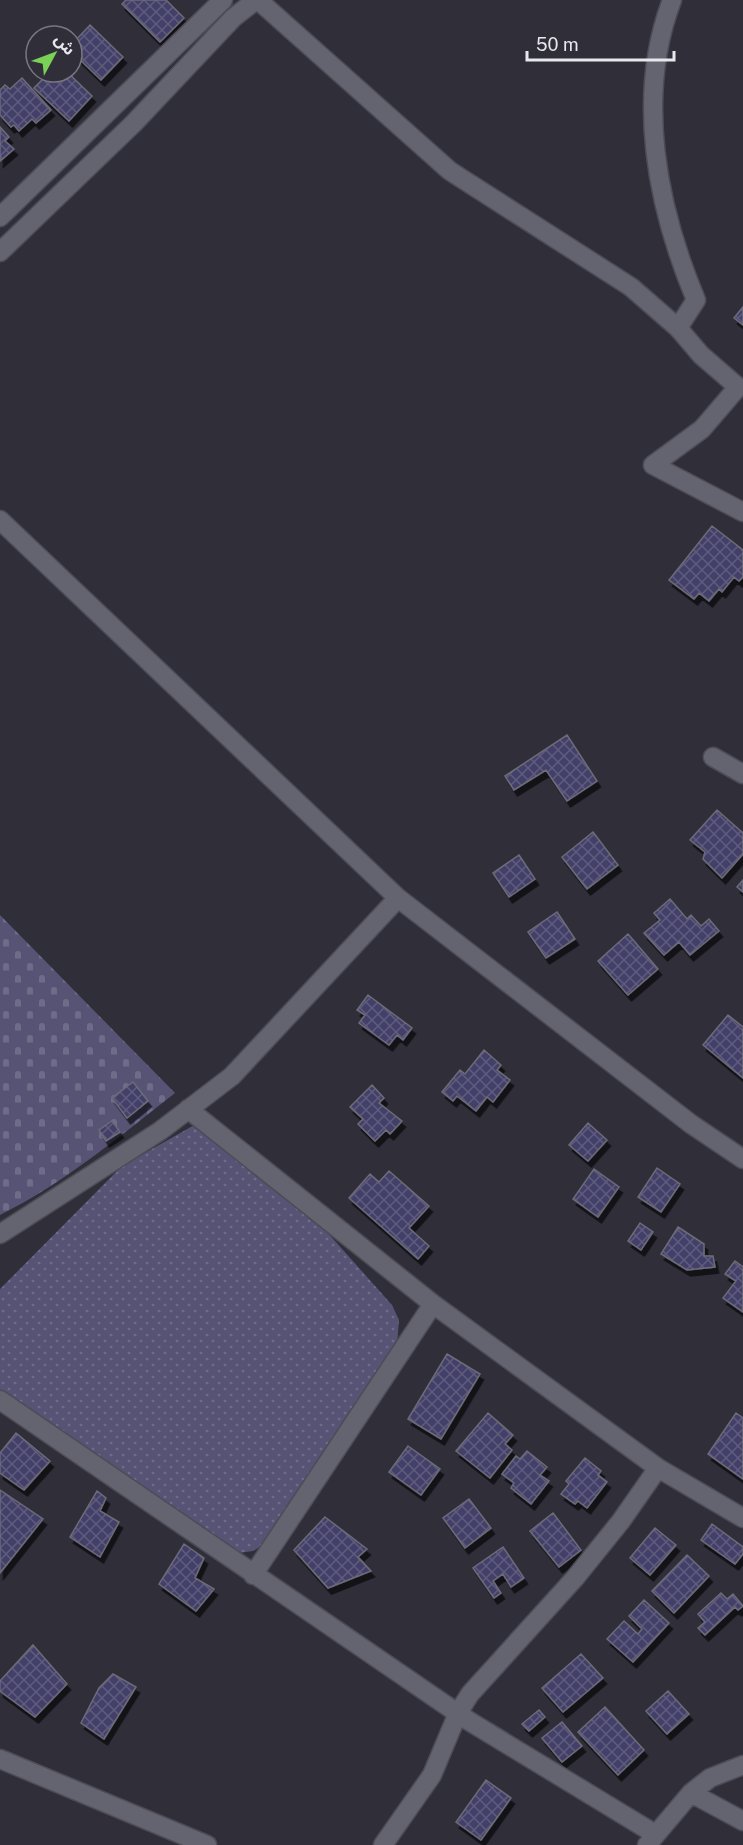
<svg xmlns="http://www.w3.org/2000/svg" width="743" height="1845" viewBox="0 0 743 1845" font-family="'Public Sans','Noto Sans Arabic',sans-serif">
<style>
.grass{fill:url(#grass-dots)}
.cemetery{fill:url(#cemetery-stones)}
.building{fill:url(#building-cross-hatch);stroke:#6c6c78;stroke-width:1.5;filter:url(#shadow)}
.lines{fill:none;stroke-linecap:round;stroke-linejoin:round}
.street-casing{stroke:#4d4c56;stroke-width:21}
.street{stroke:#646470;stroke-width:18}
</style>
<defs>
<pattern id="grass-dots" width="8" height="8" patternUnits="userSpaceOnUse" patternTransform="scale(1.5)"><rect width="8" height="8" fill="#565375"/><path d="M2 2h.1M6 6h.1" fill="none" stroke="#6e6c89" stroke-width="1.8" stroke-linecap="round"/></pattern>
<pattern id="cemetery-stones" width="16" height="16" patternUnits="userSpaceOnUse" patternTransform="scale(1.5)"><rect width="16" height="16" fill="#565375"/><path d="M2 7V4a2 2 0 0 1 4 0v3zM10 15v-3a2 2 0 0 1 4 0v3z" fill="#6e6c89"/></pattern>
<pattern id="building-cross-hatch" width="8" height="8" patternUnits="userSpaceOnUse" patternTransform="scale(1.5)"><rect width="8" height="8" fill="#433f68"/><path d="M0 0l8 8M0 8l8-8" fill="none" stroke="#5e5b7e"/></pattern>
<filter id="shadow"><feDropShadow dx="3.5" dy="6" stdDeviation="0" flood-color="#0009"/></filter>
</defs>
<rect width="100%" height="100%" fill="#2f2e39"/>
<path class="grass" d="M196 1124 327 1232 392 1305 399 1320 397 1345 266 1543 253 1551 239 1553 0 1390V1289L122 1166Z"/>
<path class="cemetery" d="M0 915 175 1093C119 1137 64 1183 0 1215Z"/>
<path class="building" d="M126 0H166L184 18 160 42 122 4Z
M90 25 123 57 101 80 72 52V44Z
M50 72H67L92 96 69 121 34 88Z
M22 78 51 110 36 123 32 119 19 131 14 125 11 127 0 115V90L5 85 10 89Z
M0 127 9 137 5 141 14 149 0 161Z
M743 307V325L734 318Z
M712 526 743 550V577L739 581 734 577 722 592 719 589 709 601 699 593 694 599 669 580Z
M567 735 597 781 567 801 546 770 514 790 505 776Z
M717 810 743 833V854L722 878 703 859 705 852 690 840Z
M593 832 618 865 587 889 562 857Z
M519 855 535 879 509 897 493 873Z
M743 880V892L737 887Z
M670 899 687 919 691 915 701 926 709 919 719 931 690 955 679 942 664 955 644 933 660 920 654 913Z
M557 912 575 939 546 958 528 932Z
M628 934 658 969 628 995 598 961Z
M368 995 412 1028 403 1040 397 1035 389 1045 359 1023 365 1015 357 1010Z
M728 1015 743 1027V1078L703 1045Z
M484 1050 501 1065 497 1070 510 1080 493 1102 487 1097 476 1111 457 1096 453 1101 442 1092 460 1070 465 1074Z
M133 1082 148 1101 127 1118 112 1098Z
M372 1085 384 1098 379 1103 402 1121 390 1134 386 1130 375 1141 358 1124 363 1119 350 1107Z
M112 1121 120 1132 106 1141 99 1130Z
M588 1123 607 1140 588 1161 569 1145Z
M657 1168 680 1184 661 1212 638 1197Z
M594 1169 619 1187 598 1217 573 1199Z
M389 1171 429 1206 409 1228 429 1246 418 1259 349 1198 370 1174 379 1182Z
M640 1223 653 1232 641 1250 628 1241Z
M678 1227 704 1244V1256H713L715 1267 687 1270 661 1254Z
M735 1261 743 1267V1312L723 1298 736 1281 725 1274Z
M447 1354 480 1374 441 1439 408 1419Z
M488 1413 513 1435 505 1444 512 1450 490 1478 456 1451Z
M736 1413 743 1418V1479L708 1454Z
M16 1433 50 1461 24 1490 0 1473V1453Z
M408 1446 440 1469 421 1495 389 1472Z
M527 1451 547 1467 540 1475 549 1481 531 1504 511 1488 514 1483 502 1474 516 1456 520 1459Z
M585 1458 601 1471 598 1475 607 1482 587 1508 578 1501 575 1504 561 1494 569 1484 566 1481Z
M0 1490 43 1519 0 1573Z
M97 1491 106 1498 100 1511 119 1522 100 1557 70 1537Z
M469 1499 491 1528 465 1548 443 1518Z
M553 1513 581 1550 559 1567 530 1531Z
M325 1517 367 1549 358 1557 371 1571 328 1588 294 1550Z
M712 1524 743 1547V1554L735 1564 701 1540Z
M655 1528 676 1545 650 1575 630 1558Z
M184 1544 204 1558 195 1578 214 1589 196 1611 159 1584Z
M503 1547 524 1578 511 1587 503 1574 493 1581 501 1593 494 1598 473 1568Z
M687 1555 709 1576 674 1613 652 1591Z
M721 1593 727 1599 733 1594 743 1606 738 1610 735 1607 705 1635 698 1628 705 1622 698 1614Z
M644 1600 669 1623 633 1662 607 1639 624 1621 638 1634 642 1629 629 1616Z
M33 1645 67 1684 35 1717 0 1691V1681Z
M581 1654 603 1678 563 1712 542 1688Z
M113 1674 136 1687 104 1739 81 1723 99 1688Z
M668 1691 689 1714 667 1734 646 1711Z
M605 1707 644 1750 618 1775 578 1732Z
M539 1710 545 1717 529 1731 522 1724Z
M562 1722 582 1746 562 1762 542 1738Z
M486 1780 511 1798 481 1840 456 1822Z"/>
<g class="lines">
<g class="street-casing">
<path id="street" d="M258 0 450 171 631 287 678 328
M672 0C635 97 657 207 696 300L678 328 701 355 738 387 702 429 653 465 743 512
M0 217 223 0
M0 252 134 123 233 18 256 0
M0 520 398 898 691 1124 743 1159
M713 757 743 774
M188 1109 433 1304
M0 1234 160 1131 232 1076 398 898
M0 1400 469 1721 655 1834
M253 1575 433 1304 658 1468 743 1518
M0 1759 207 1845
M691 1793 743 1821
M383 1845 432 1775 458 1713 470 1694 575 1578 621 1521 658 1468
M647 1845 691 1793 710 1778 743 1765"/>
</g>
<use href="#street" class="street"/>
</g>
<g transform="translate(54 54) rotate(49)"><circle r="28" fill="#2f2e39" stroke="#797881" stroke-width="1.5"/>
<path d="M0-4.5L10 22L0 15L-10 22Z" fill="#7bd155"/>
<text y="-9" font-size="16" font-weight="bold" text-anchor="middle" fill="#e7e7ee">ش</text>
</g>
<path d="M527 51v9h147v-9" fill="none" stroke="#e7e7ee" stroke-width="3"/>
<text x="536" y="51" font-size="18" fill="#e7e7ee" stroke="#2f2e39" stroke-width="4.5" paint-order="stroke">50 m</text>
</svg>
